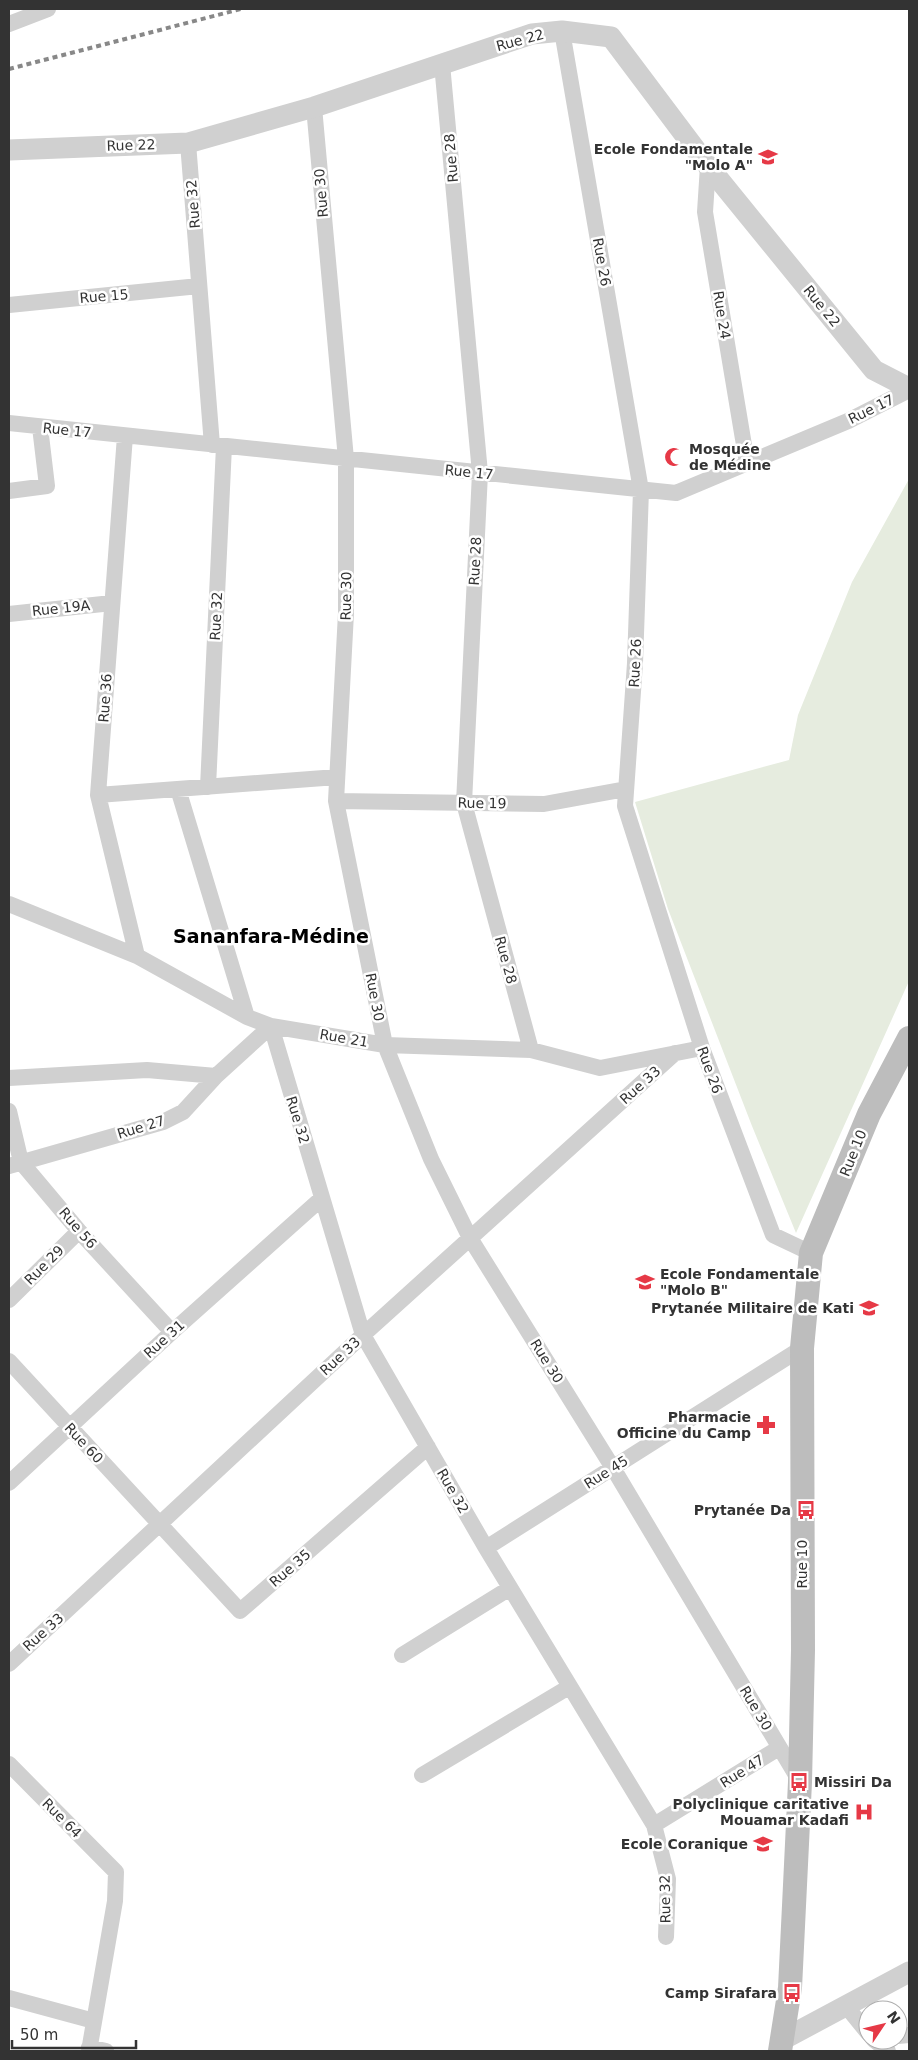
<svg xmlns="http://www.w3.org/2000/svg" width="918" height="2060" viewBox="0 0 918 2060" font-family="'DejaVu Sans',sans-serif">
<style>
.green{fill:#e6ecdf}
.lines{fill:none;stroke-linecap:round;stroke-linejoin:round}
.minor{stroke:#d0d0d0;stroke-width:16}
.tertiary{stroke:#d0d0d0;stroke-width:21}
.secondary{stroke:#bdbdbd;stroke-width:24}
.rail{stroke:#888;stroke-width:4;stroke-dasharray:5 4;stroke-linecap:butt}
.labels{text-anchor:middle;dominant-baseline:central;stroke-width:5;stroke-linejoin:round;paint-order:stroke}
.street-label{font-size:14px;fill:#333;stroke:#fff}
.poi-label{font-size:14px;font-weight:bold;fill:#333;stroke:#fff;text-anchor:end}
.district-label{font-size:19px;font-weight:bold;fill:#000;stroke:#fff}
</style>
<rect width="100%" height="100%" fill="#fff"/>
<path class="green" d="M909 479V981L796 1233 752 1126 668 909 635 802 789 760 798 715 852 582Z"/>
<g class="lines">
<path class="minor" d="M9 24 48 9
M562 31 641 490 635 663 625 806 702 1048 773 1235 811 1253
M442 64 480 473 464 803 531 1050
M314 107 346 459V613L336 801 385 1045 431 1159 470 1238 613 1468 799 1780
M188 143 212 445
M708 166 705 212 747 463
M9 305 199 286
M9 423 676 493 848 421 909 390
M125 436 98 795 137 956
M9 491 47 486 40 427
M9 614 112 603
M208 787 224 446
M178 789 247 1017
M98 795 337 777
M336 801 544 804 626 789
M9 904 137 956 247 1017 271 1026 385 1045 531 1050 600 1068 702 1048
M9 1078 147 1070 216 1076
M9 1111 21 1162 79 1231 172 1332
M9 1166 163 1122 183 1112 216 1076 271 1026 363 1335 486 1548 654 1825 668 1879 666 1937
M9 1300 79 1231
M9 1361 240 1611 428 1447
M9 1483 172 1332 322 1198
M486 1548 802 1348
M402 1655 510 1588
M9 1664 363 1335 675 1053
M9 1764 116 1872 115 1901 89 2051
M422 1775 569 1687
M654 1825 779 1748
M9 1998 94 2021
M846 2006 868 2033
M898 2036 909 2035
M874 2040 888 2051
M89 2047 106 2051"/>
<path class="tertiary" d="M9 150 188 143 314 107 532 34 562 31 611 37 708 166 874 370 909 388
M782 2040 909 1972"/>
<path class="secondary" d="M780 2051 790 1988 800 1782 803 1650 802 1348 811 1253 869 1114 909 1038"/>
<path class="rail" d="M9 69 241 9"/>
</g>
<defs>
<g id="school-bare" transform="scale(1.5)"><path d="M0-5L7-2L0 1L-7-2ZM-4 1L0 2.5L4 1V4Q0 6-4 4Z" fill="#e63946" stroke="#fff" stroke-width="2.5" paint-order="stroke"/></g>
<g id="mosque-bare" transform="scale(1.5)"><path d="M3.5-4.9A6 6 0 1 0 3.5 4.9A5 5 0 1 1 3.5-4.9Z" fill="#e63946" stroke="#fff" stroke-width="2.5" paint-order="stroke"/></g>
<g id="pharmacy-bare" transform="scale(1.5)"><path d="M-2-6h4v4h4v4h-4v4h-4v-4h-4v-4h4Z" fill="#e63946" stroke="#fff" stroke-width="2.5" paint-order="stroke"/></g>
<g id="bus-bare" transform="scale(1.5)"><path d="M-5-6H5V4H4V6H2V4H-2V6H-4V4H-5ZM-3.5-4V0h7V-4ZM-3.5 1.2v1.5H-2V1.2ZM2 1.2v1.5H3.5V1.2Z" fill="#e63946" stroke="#fff" stroke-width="2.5" paint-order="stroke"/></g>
<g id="hospital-bare" transform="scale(1.5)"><path d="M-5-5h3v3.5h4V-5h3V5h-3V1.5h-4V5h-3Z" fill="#e63946" stroke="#fff" stroke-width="2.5" paint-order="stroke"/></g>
</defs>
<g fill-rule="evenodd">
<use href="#school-bare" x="768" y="157"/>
<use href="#mosque-bare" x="674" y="457"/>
<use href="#school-bare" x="645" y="1282"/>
<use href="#school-bare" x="869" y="1308"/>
<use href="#pharmacy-bare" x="766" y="1425"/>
<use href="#bus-bare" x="806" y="1510"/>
<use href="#bus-bare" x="799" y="1782"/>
<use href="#hospital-bare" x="864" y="1812"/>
<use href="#school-bare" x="763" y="1844"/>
<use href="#bus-bare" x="792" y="1993"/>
</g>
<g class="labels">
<g class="street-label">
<text transform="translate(520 40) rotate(-15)">Rue 22</text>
<text transform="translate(131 145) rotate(-2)">Rue 22</text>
<text transform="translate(451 158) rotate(-95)">Rue 28</text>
<text transform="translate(321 193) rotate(-95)">Rue 30</text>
<text transform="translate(193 204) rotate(-95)">Rue 32</text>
<text transform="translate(602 262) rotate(80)">Rue 26</text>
<text transform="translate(104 296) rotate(-5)">Rue 15</text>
<text transform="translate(822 306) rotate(51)">Rue 22</text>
<text transform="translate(722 315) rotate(81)">Rue 24</text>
<text transform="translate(871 409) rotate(-26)">Rue 17</text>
<text transform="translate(67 430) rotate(6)">Rue 17</text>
<text transform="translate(469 472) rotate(6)">Rue 17</text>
<text transform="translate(475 561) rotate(-87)">Rue 28</text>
<text transform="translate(346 596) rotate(-89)">Rue 30</text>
<text transform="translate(61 608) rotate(-6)">Rue 19A</text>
<text transform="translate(216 616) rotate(-87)">Rue 32</text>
<text transform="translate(635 663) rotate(-87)">Rue 26</text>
<text transform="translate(105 698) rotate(-86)">Rue 36</text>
<text transform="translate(482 803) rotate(1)">Rue 19</text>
<text transform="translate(506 960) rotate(75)">Rue 28</text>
<text transform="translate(375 997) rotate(79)">Rue 30</text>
<text transform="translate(344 1038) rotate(10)">Rue 21</text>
<text transform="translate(710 1070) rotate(70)">Rue 26</text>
<text transform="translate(640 1085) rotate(-42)">Rue 33</text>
<text transform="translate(298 1120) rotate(73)">Rue 32</text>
<text transform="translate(141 1127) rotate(-17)">Rue 27</text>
<text transform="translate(853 1153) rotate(-68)">Rue 10</text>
<text transform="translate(78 1228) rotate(49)">Rue 56</text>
<text transform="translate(44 1265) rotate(-45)">Rue 29</text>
<text transform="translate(164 1339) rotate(-42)">Rue 31</text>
<text transform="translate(340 1356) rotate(-43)">Rue 33</text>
<text transform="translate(547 1361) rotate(58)">Rue 30</text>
<text transform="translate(84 1443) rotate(47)">Rue 60</text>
<text transform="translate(606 1472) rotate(-32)">Rue 45</text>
<text transform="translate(453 1491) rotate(60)">Rue 32</text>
<text transform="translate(802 1564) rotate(-90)">Rue 10</text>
<text transform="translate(290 1568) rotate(-41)">Rue 35</text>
<text transform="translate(43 1632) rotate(-42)">Rue 33</text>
<text transform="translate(756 1708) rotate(59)">Rue 30</text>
<text transform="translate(742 1771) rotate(-32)">Rue 47</text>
<text transform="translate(62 1818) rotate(45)">Rue 64</text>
<text transform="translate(665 1899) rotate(-91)">Rue 32</text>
</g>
<g class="poi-label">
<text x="753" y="149">Ecole Fondamentale<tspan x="753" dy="16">"Molo A"</tspan></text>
<text x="689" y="449" text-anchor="start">Mosquée<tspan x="689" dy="16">de Médine</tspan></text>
<text x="660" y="1274" text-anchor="start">Ecole Fondamentale<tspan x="660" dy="16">"Molo B"</tspan></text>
<text x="854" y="1308">Prytanée Militaire de Kati</text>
<text x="751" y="1417">Pharmacie<tspan x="751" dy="16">Officine du Camp</tspan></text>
<text x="791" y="1510">Prytanée Da</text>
<text x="814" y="1782" text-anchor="start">Missiri Da</text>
<text x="849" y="1804">Polyclinique caritative<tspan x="849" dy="16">Mouamar Kadafi</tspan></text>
<text x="748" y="1844">Ecole Coranique</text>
<text x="777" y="1993">Camp Sirafara</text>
</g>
<g class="district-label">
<text x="271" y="936">Sananfara-Médine</text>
</g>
</g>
<rect width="918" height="2060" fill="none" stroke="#333333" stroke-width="20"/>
<g transform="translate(883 2025) rotate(55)"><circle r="24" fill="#ffffff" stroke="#adadad"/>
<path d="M0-4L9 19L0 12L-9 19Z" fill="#e63946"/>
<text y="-8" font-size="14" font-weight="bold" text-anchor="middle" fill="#333333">N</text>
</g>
<path d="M12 2040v8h124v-8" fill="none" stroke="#333333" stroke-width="2.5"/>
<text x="20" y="2040" font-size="15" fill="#333333" stroke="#ffffff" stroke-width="4" paint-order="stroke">50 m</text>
</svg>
